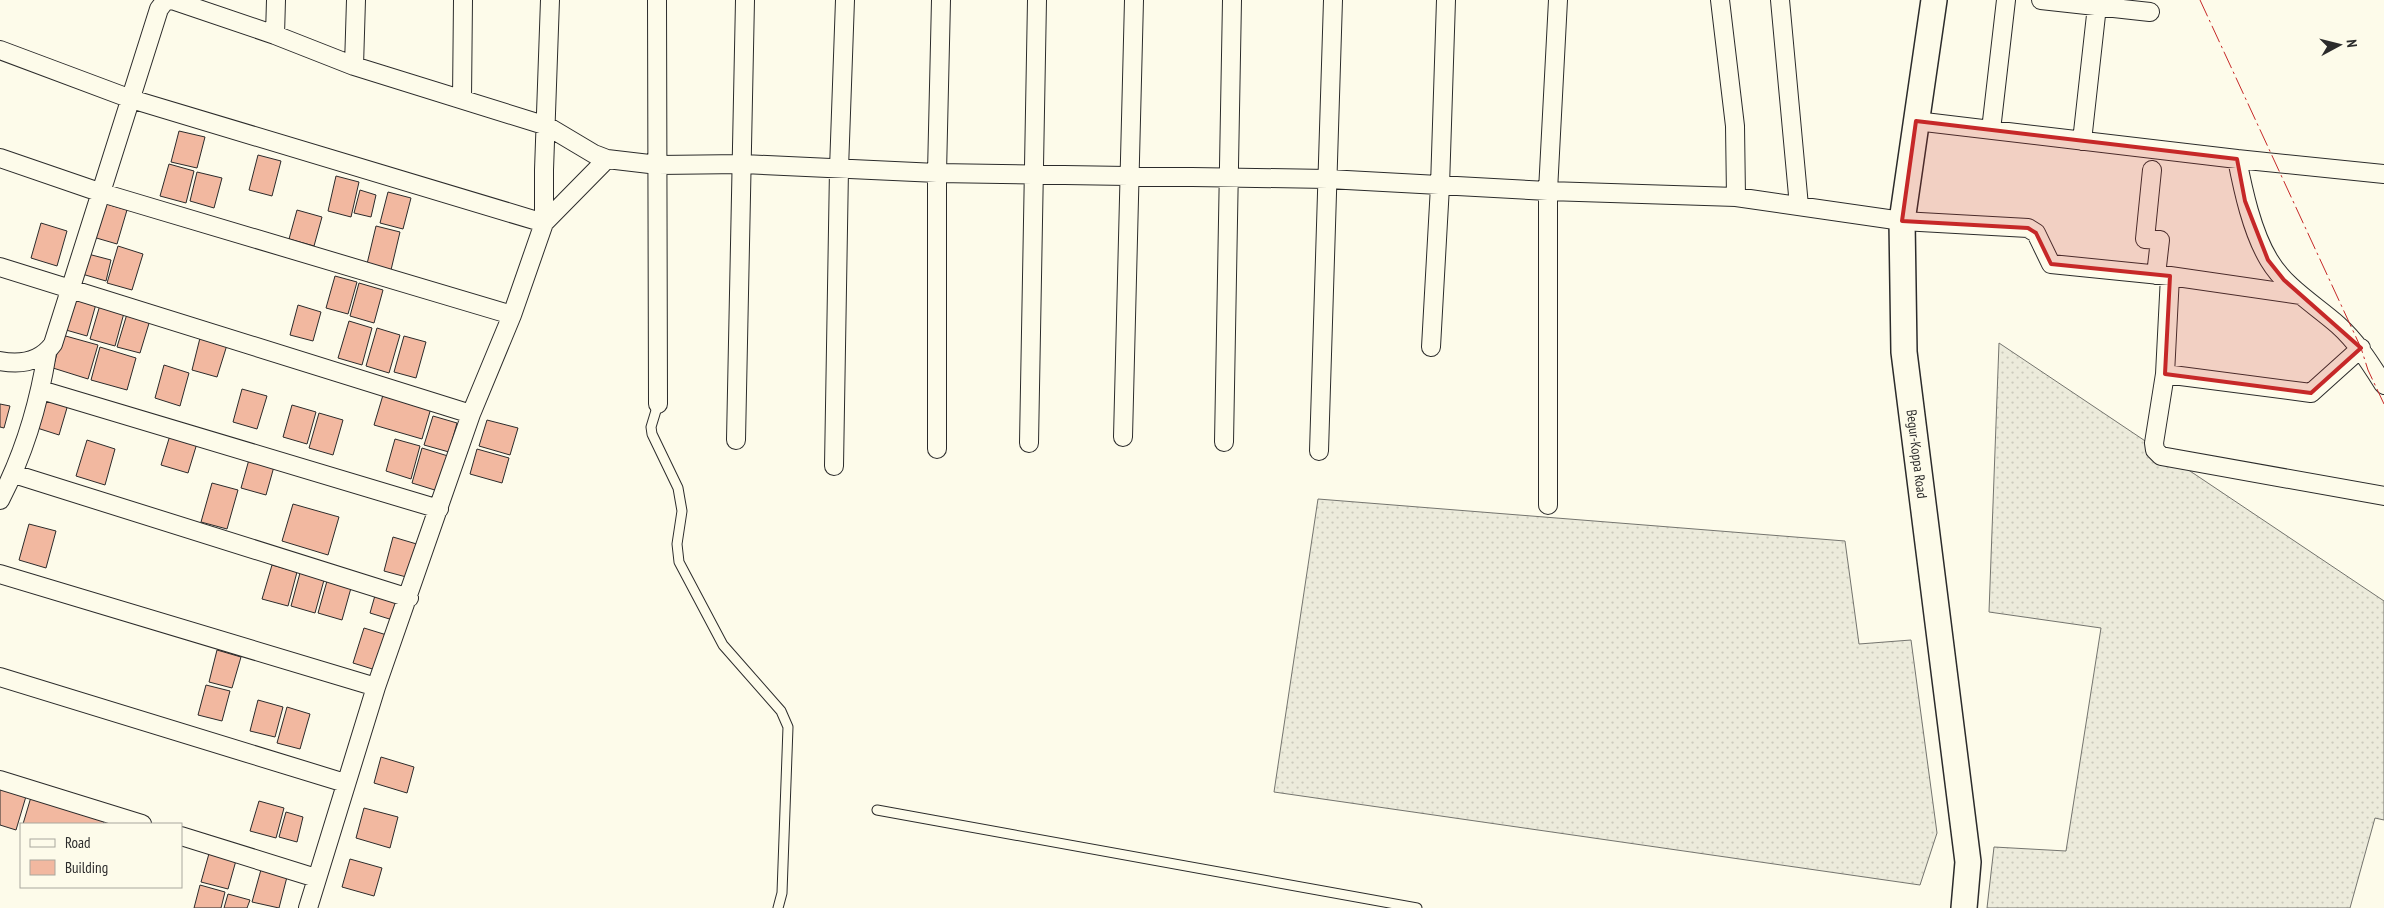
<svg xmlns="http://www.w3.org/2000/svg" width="2384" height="908" viewBox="0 0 2384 908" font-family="'PT Sans Narrow',sans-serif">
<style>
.grass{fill:url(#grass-dots);stroke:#74746e}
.building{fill:#f2b8a0;stroke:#2b2b2b}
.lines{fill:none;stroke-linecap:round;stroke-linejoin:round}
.service-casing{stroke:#2b2b2b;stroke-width:11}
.minor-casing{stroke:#2b2b2b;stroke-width:20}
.secondary-casing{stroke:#2b2b2b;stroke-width:28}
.service{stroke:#fdfbea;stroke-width:9}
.minor{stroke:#fdfbea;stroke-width:18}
.secondary{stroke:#fdfbea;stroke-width:25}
.power{stroke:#c62828;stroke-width:1;stroke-dasharray:18 4 2.5 4;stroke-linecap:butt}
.marked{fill:#c62828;fill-opacity:0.2;stroke:#c62828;stroke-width:4;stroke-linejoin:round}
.labels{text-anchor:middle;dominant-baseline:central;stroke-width:4;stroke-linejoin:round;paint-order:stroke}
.street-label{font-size:14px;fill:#2b2b2b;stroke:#fdfbea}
</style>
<defs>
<pattern id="grass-dots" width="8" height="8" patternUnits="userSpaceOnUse" patternTransform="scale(1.25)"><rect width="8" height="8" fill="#ecebdb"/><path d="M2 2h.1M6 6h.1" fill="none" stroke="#cbcabc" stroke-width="1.8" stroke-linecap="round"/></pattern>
</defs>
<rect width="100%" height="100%" fill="#fdfbea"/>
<path class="grass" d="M1999 343 2384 601V820L2375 818 2350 908H1987L1994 847 2066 851 2101 628 1989 612Z
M1318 499 1845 541 1859 644 1911 640 1937 833 1920 885 1274 792Z"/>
<path class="building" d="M179 131 205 137 197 168 171 162Z
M258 155 281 161 272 196 249 190Z
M169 164 194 171 186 203 160 196Z
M197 172 222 178 214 208 190 201Z
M336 176 359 182 351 217 328 211Z
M360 190 376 195 371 217 354 213Z
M388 192 411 198 403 229 380 223Z
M103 203 127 210 117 244 93 237Z
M297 210 322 217 314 246 289 239Z
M41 223 67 231 57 266 31 258Z
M376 226 400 232 391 270 367 264Z
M118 246 143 254 132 290 107 283Z
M88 254 111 260 106 281 82 274Z
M335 276 357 282 348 314 326 308Z
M359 283 383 290 374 323 350 316Z
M75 298 96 304 87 336 66 330Z
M100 305 124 313 115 346 90 339Z
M298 305 321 312 313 341 290 335Z
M127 314 150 320 140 353 117 347Z
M349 321 372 328 362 365 338 358Z
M377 328 400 335 389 373 366 366Z
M62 335 98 345 88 379 53 368Z
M404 336 426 342 416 378 394 372Z
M200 338 227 345 217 377 192 370Z
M100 347 136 358 127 390 91 380Z
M164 365 189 373 180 406 155 398Z
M242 389 267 396 257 429 233 422Z
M43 393 69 401 59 435 34 427Z
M383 395 431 408 422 439 374 425Z
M0 404 10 406 4 428 0 427Z
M292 405 316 412 307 444 283 437Z
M319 413 343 420 333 455 309 448Z
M433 416 457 423 449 452 424 445Z
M487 420 518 428 510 455 479 446Z
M171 432 198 440 188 473 161 465Z
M395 439 420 446 411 479 386 471Z
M87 440 115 449 105 485 76 476Z
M422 448 448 456 438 491 412 483Z
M477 449 509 458 502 483 470 474Z
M250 456 275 463 266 495 241 488Z
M212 483 238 490 227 529 201 522Z
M293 504 339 517 328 555 282 541Z
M29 524 56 531 46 568 19 560Z
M393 537 420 545 410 578 384 571Z
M272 565 297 572 288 606 262 599Z
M300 573 324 580 315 613 291 606Z
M327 581 351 588 342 620 318 613Z
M376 592 402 599 396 621 370 613Z
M364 628 390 636 379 671 353 663Z
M217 650 241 657 232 688 209 682Z
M206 685 230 691 222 721 198 715Z
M258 700 283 707 275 737 250 731Z
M287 707 310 714 300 749 277 743Z
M381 757 414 767 407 793 374 783Z
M0 785 27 793 16 830 0 825Z
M31 797 105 819 103 824H23Z
M259 801 284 808 276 838 250 831Z
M364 808 398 817 390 848 356 838Z
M286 812 303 817 297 842 279 837Z
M210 850 237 857 228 889 201 882Z
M350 859 382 868 374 896 342 887Z
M262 866 288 873 279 908 252 902Z
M200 885 225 892 221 908H194Z
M228 894 250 900 247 908H224Z"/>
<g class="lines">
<g class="service-casing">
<path id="service" d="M658 404 651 427 652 434 678 488 682 511 677 544 679 562 723 645 781 711 788 727 782 893 778 908
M877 810 1417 908"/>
</g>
<g class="minor-casing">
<path id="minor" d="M657 0 658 404
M1720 0 1735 126 1736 197
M1780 0 1799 206
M2041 0 2150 12
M275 35 276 0
M0 50 131 99 544 223 607 159
M354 66 356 0
M462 98 463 0
M1916 121 2237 159C2243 190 2252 232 2269 260 2285 287 2314 304 2338 325 2357 342 2370 363 2384 385
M1991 130 2006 0
M2082 141 2097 6
M0 158 102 193 512 315
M2237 159 2384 174
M2152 170 2145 239 2160 240 2156 275
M0 267 471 414
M2170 276 2165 374 2154 443 2155 450 2161 456 2384 496
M1431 347 1440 186 1446 0
M0 361C21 365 40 362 53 344L159 9 165 1 172 0 275 35 354 66 547 126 594 154 607 159 658 165 743 164 937 173 1328 179 1548 191 1736 197 1902 221 2028 228 2036 233 2051 264 2170 276 2301 295
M2165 374 2311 393 2361 348
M41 390 439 509
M1123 437 1134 0
M736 440 745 0
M1224 442 1232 0
M1029 443 1037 0
M937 449V173L941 0
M1319 451 1333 0
M834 466 839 169 845 0
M14 474 409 598
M0 500C24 454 39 403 47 353
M1548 505V191L1558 0
M0 574 376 687
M0 677 345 783
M0 780 142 824
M181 836 316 878
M308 908 376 687 471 414 512 315 544 223V170L550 0"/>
</g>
<g class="secondary-casing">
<path id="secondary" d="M1934 0 1902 221 1904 352 1968 862 1964 908"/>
</g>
<use href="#service" class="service"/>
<use href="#minor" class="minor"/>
<use href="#secondary" class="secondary"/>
<path class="power" d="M2200 0 2361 348 2368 370 2384 404"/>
</g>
<path class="marked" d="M1916 121 2237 159 2245 201 2268 260 2284 280 2361 348 2311 393 2165 374 2170 276 2051 264 2036 233 2028 228 1902 221Z"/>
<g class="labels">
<g class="street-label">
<text transform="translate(1917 454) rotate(83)">Begur-Koppa Road</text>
</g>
</g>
<rect x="20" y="823" width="162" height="65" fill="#fdfbea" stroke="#a9a89e"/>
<rect x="30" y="839" width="25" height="8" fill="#fdfbea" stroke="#a9a89e"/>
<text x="65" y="848" font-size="15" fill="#2b2b2b">Road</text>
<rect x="30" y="860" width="25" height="15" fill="#f2b8a0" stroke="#a9a89e"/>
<text x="65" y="873" font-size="15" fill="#2b2b2b">Building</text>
<g transform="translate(2339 45) rotate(83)" stroke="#fdfbea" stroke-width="4" paint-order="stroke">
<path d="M0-4L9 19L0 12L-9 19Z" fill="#2b2b2b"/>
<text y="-8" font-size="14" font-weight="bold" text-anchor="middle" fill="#2b2b2b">N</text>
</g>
</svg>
